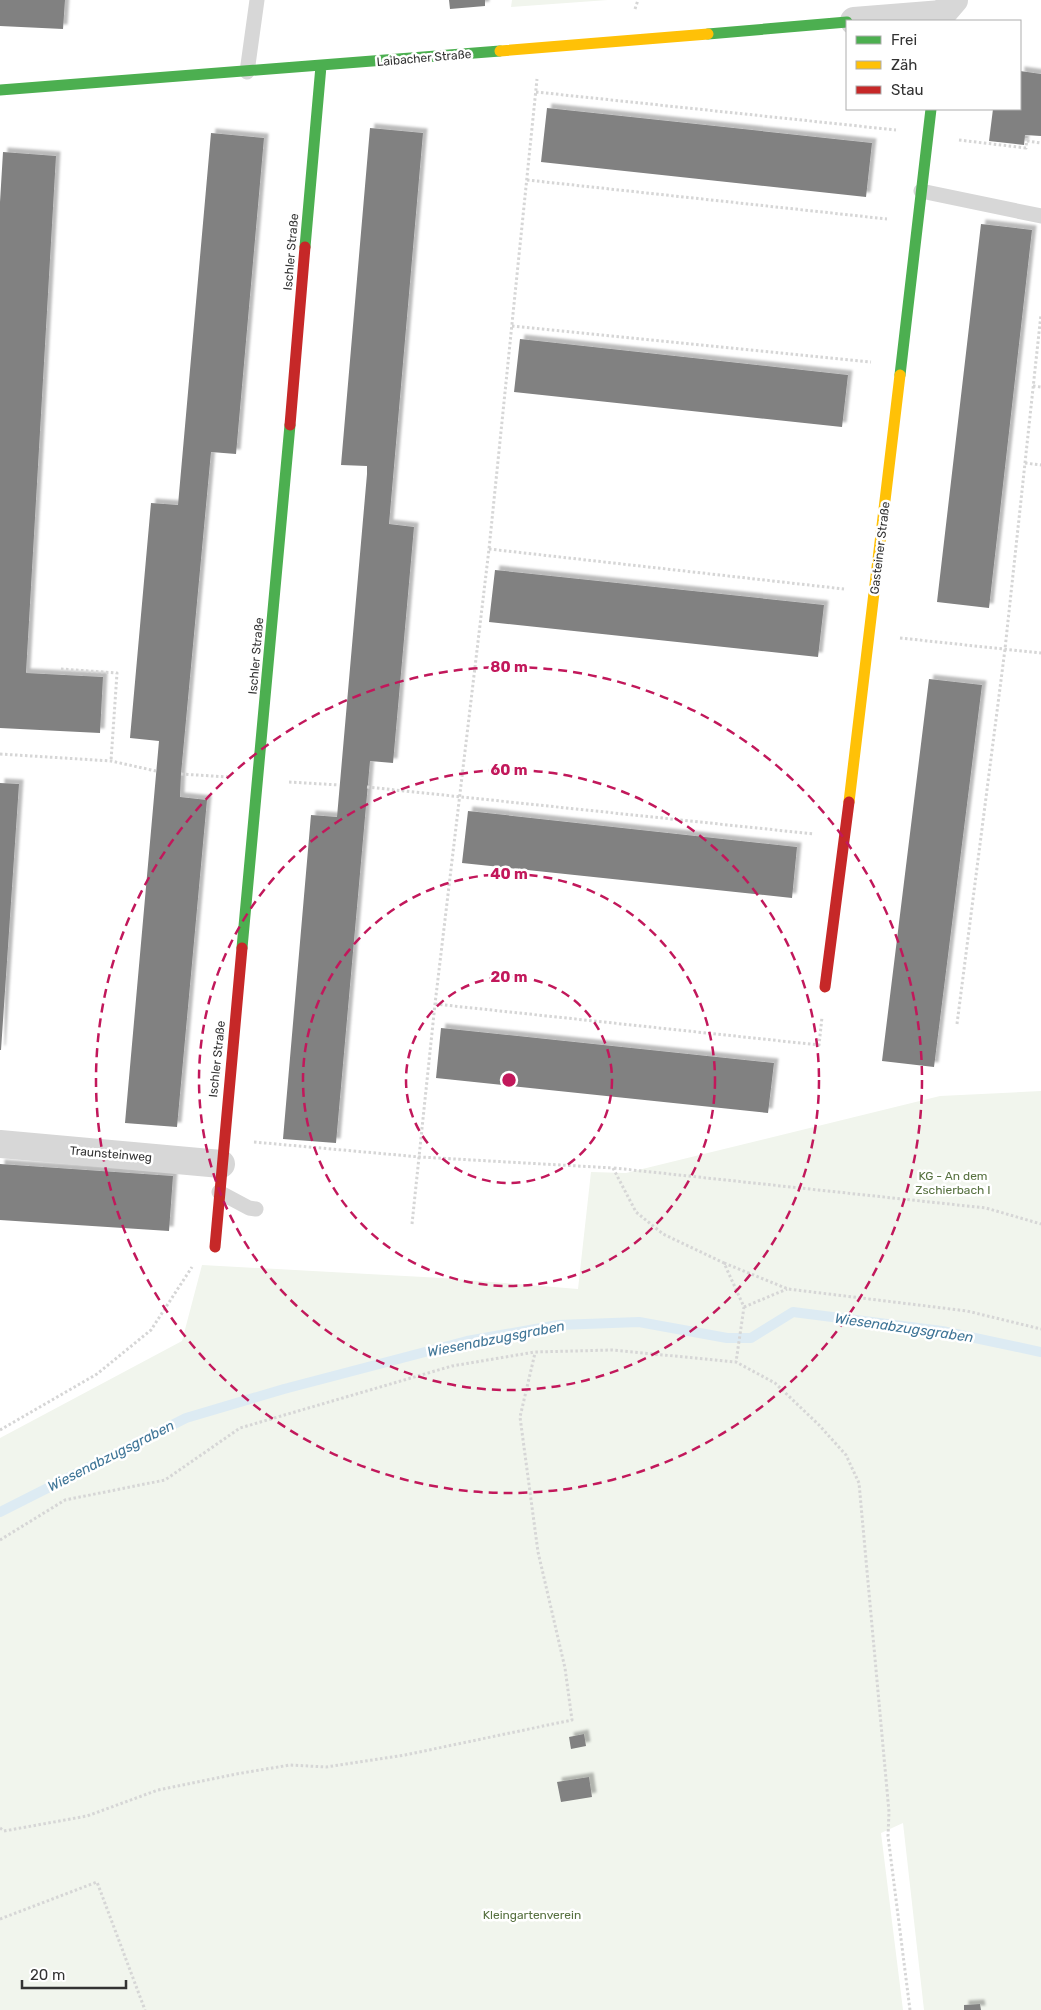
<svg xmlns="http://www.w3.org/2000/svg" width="1041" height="2010" viewBox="0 0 1041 2010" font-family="Rubik,sans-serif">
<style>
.green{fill:#f1f5ed}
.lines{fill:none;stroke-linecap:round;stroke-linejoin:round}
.stream{stroke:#ddebf3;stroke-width:10}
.building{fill:#818181;filter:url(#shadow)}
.path{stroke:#d6d6d6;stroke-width:3;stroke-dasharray:2.5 2.5;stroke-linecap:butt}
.lane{stroke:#d7d7d7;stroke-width:15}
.street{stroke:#d7d7d7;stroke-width:28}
.fast{stroke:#4caf50;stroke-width:11}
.slow{stroke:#ffc107;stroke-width:11}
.jam{stroke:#c62828;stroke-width:11}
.ring{fill:none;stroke:#c2185b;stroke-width:2.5;stroke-dasharray:9 6}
.labels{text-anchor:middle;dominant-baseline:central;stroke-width:5;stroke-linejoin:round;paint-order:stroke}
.street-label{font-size:12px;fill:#333;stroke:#fff}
.park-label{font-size:12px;fill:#56703f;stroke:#fff}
.water-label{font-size:14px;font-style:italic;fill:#3f7597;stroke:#fff}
.centre{fill:#c2185b;stroke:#fff;stroke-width:2.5}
.ring-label{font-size:15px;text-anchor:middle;font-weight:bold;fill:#c2185b;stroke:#fff;stroke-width:5;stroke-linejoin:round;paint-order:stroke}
</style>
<defs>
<filter id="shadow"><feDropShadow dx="4.5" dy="-4.5" stdDeviation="1" flood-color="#0004"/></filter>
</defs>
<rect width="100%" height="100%" fill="#fff"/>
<path class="green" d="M512 0H608L511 7Z
M1041 1091V2010H924L903 1823 881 1833 903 2010H0V1438L182 1341 202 1265 442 1278 578 1289 591 1172 626 1173 940 1096Z"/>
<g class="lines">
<path class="stream" d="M0 1512 186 1418 284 1389 467 1341 558 1325 639 1322 727 1338H751L793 1312 942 1331 1041 1352"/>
</g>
<path class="building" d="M0 0H65L63 29 0 26Z
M449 0H485V6L450 9Z
M1020 71 1041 74V136L1025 135 1024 145 989 141 993 109H1020Z
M547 108 872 143 866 197 541 162Z
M370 128 423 133 389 524 414 527 393 763 370 761 336 1143 283 1139 311 815 337 817 367 474V466L341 465Z
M211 133 264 138 236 454 211 452 181 774 180 797 207 800 177 1127 125 1123 159 741 130 738 151 503 178 505Z
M3 152 56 156 26 673 103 677 100 733 0 728V202Z
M981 224 1032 230 989 608 937 602Z
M520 339 848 375 842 427 514 392Z
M495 570 824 605 818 657 489 622Z
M929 679 982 685 934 1067 882 1061Z
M0 783 19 784 1 1050H0Z
M468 811 797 847 792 898 462 863Z
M441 1028 774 1063 768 1113 436 1078Z
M0 1164 173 1176 169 1231 0 1220Z
M584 1734 586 1746 571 1749 569 1737Z
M589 1777 592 1797 561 1802 557 1782Z
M980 2004 981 2010H964V2005Z"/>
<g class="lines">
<path class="path" d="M635 9 638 0
M536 92 896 130
M959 140 1026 148 1027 135
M1027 141 1041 143
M527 180 887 219
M512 326 871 362
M1033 386 1041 387
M1025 463 1041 465
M489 549 844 589
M900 638 1041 653
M61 669 117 673 111 761
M0 754 111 761 156 771
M181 774 228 777
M289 782 339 785
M367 787 814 834
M435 1004 819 1045 822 1017
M957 1024 1005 649 1041 314
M254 1142 420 1157 613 1168 636 1212 663 1234 724 1263 744 1307 736 1362
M614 1168 986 1208 1041 1224
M412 1224 435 1004 489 549 537 79
M724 1263 788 1289 967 1311 1041 1329
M744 1307 787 1289
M0 1430 97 1374 151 1330 192 1267
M0 1540 65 1500 165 1480 240 1428 452 1366 535 1352 612 1350 736 1362 775 1383 819 1425 846 1455 859 1483 889 1812 888 1836 910 2010
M0 1828 4 1831 87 1816 158 1790 236 1774 290 1765 326 1767 405 1755 572 1720 565 1668 538 1552 520 1417 535 1353
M0 1919 97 1882 145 2010"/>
<path class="lane" d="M247 72 257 0
M921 191 1041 216
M219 1192 249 1208 256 1209"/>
<path class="street" d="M854 21 942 14 954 0
M0 1144 221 1164"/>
<path class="fast" d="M708 34 847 22
M0 90 500 51
M305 247 321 66
M900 375 931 109
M242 948 290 425"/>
<path class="slow" d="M500 51 708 34
M849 802 900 375"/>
<path class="jam" d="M290 425 305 247
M825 987 849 802
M215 1247 242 948"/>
</g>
<g class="ring">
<circle cx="509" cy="1080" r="103"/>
<circle cx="509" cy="1080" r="206"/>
<circle cx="509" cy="1080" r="310"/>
<circle cx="509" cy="1080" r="413"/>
</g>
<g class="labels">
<g class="street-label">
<text transform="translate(424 58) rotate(-5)">Laibacher Straße</text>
<text transform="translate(291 252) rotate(-85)">Ischler Straße</text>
<text transform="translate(880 548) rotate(-83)">Gasteiner Straße</text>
<text transform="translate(256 656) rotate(-85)">Ischler Straße</text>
<text transform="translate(217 1059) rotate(-84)">Ischler Straße</text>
<text transform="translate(111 1154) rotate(5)">Traunsteinweg</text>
</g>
<g class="park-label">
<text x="953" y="1176">KG - An dem<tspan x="953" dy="14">Zschierbach I</tspan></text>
<text x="532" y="1915">Kleingartenverein</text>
</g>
<g class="water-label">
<text transform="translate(904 1328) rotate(8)">Wiesenabzugsgraben</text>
<text transform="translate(496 1339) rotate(-11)">Wiesenabzugsgraben</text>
<text transform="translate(111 1456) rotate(-27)">Wiesenabzugsgraben</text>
</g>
</g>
<circle cx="509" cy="1080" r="8" class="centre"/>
<g class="ring-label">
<text x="509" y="672">80 m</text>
<text x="509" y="775">60 m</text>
<text x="509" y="879">40 m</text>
<text x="509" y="982">20 m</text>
</g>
<rect x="846" y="20" width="175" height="90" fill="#ffffff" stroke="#adadad"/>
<rect x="856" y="36" width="25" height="8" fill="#4caf50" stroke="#adadad"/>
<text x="891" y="45" font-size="15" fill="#333333">Frei</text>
<rect x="856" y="61" width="25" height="8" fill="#ffc107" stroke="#adadad"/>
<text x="891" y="70" font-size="15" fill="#333333">Zäh</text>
<rect x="856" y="86" width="25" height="8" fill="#c62828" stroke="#adadad"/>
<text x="891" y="95" font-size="15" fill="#333333">Stau</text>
<path d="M22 1980v8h104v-8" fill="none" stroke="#333333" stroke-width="2.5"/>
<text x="30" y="1980" font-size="15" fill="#333333" stroke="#ffffff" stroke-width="4" paint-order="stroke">20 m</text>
</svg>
